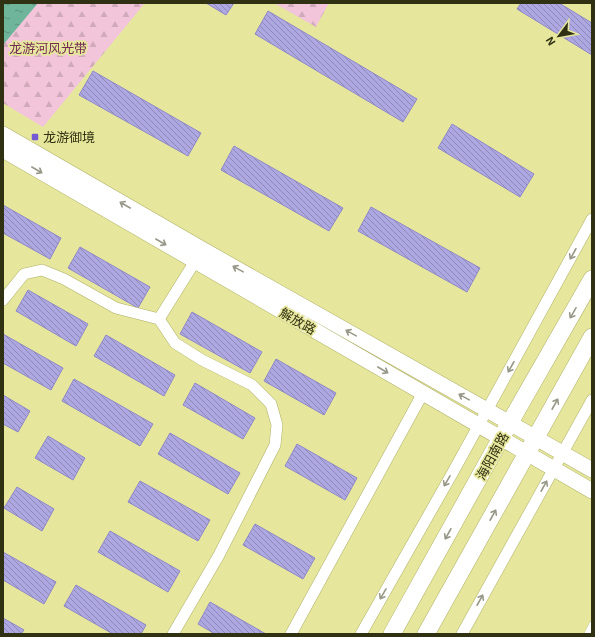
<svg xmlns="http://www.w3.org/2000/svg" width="595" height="637" viewBox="0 0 595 637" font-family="'Exo 2','Noto Sans SC',sans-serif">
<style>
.forest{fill:url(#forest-firs)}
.water{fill:url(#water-ripples)}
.building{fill:url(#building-back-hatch);stroke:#8f88c8}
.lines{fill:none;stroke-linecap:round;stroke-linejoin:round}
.lane-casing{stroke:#afb067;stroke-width:6}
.street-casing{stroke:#afb067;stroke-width:12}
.secondary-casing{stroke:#afb067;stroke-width:16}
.primary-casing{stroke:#afb067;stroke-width:18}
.lane{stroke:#fff;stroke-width:5.5}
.street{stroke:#fff;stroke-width:11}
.secondary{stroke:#fff;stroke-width:15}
.primary{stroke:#fff;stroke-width:17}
.oneway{stroke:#989888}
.poi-dot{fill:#7359d3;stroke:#e6e79c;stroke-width:1.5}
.labels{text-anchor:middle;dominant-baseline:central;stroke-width:3.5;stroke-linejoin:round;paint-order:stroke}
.park-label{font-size:13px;fill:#732b53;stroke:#e6e79c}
.poi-label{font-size:13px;fill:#303012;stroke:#e6e79c;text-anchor:start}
.street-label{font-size:13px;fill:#303012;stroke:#e6e79c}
</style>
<defs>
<pattern id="forest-firs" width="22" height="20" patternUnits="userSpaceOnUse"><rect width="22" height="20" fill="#f2c5da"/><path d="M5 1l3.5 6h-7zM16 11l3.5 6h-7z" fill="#d0aaba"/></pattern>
<pattern id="water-ripples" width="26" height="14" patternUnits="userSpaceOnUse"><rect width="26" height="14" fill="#6eb59b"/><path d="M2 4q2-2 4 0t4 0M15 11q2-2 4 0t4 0" fill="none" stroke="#5b947d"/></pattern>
<pattern id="building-back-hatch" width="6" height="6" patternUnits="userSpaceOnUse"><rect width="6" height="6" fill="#aea8e2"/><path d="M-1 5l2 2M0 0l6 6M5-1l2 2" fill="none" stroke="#8e89b6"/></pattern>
</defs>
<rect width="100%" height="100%" fill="#e6e79c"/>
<path class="forest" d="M3 3H145L43 127 3 103Z
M274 3H329L316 27Z"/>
<path class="water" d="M3 3H38L3 45Z"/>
<path class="building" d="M206 3H234L226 15Z
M521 3H559L592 23V55L517 9Z
M268 11 417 99 403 122 255 34Z
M93 71 201 133 188 156 79 95Z
M452 124 534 174 520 197 438 148Z
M234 146 343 208 329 231 221 170Z
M3 205 61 238 50 259 3 233Z
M371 207 480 268 467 292 358 231Z
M80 247 150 287 138 308 68 268Z
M28 290 88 324 76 346 16 311Z
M192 312 262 352 250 373 180 334Z
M3 334 63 368 51 390 3 363Z
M106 335 175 375 164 396 94 356Z
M276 359 336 393 324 415 264 381Z
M74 379 153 424 140 446 62 401Z
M195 383 255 418 243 439 183 405Z
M3 395 30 411 18 432 3 424Z
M170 433 240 473 228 494 158 454Z
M48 436 85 458 73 480 35 458Z
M297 444 357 478 345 500 285 466Z
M140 481 210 520 198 541 128 502Z
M17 487 54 509 42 531 4 508Z
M255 524 315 558 303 579 243 545Z
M110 531 180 571 168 592 98 552Z
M3 552 56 582 44 604 3 580Z
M76 585 146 625 141 634H113L64 606Z
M210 602 266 634H215L198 624Z
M3 618 24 630 21 634H3Z"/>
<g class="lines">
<g class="lane-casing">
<path id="lane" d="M587 634 592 624"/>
</g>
<g class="street-casing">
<path id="street" d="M3 300 24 274 42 270 64 279 116 308 159 319 175 343 202 360 252 385 271 404 277 425 275 445 219 555 173 634
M159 319 199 255
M291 634 423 393
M361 634 453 472 592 219
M462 634 592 400"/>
</g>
<g class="secondary-casing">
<path id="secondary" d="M3 134 202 249 487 410 592 470
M3 150 423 393 592 491"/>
</g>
<g class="primary-casing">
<path id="primary" d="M392 634 501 438 592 279
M426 634 592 337"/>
</g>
<use href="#lane" class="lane"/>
<use href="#street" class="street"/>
<use href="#secondary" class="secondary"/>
<use href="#primary" class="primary"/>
</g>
<defs><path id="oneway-shaft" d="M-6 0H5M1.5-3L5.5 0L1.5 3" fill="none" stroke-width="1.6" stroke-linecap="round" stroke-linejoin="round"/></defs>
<g class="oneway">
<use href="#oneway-shaft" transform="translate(37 170) rotate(30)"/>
<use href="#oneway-shaft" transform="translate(125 205) rotate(-150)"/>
<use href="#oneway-shaft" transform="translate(161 242) rotate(30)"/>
<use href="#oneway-shaft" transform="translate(573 254) rotate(119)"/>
<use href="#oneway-shaft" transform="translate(238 269) rotate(-151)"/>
<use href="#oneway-shaft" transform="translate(573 313) rotate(120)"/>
<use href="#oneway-shaft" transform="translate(351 333) rotate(-151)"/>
<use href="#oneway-shaft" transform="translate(511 367) rotate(119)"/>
<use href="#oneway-shaft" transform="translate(383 370) rotate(30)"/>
<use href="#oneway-shaft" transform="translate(464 397) rotate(-151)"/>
<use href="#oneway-shaft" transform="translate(555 404) rotate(-61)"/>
<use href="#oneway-shaft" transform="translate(447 481) rotate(120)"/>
<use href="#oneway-shaft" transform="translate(544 486) rotate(-61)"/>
<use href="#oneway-shaft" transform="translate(493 515) rotate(-61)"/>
<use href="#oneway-shaft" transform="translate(448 534) rotate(119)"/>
<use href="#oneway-shaft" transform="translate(383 594) rotate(120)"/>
<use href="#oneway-shaft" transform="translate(480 600) rotate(-61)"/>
</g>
<rect class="poi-dot" x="31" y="133" width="8" height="8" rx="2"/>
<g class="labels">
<g class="park-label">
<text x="48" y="48">龙游河风光带</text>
</g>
<g class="poi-label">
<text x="43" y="137">龙游御境</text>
</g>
<g class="street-label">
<text transform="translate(298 321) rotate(30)">解放路</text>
<text transform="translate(492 456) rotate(-61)">海阳南路</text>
</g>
</g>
<rect width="595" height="637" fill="none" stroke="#303012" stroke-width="8"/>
<g transform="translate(559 36) rotate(238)" stroke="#e6e79c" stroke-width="3" paint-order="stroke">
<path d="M0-3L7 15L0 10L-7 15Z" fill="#303012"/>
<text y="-6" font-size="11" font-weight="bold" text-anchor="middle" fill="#303012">N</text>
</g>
</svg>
